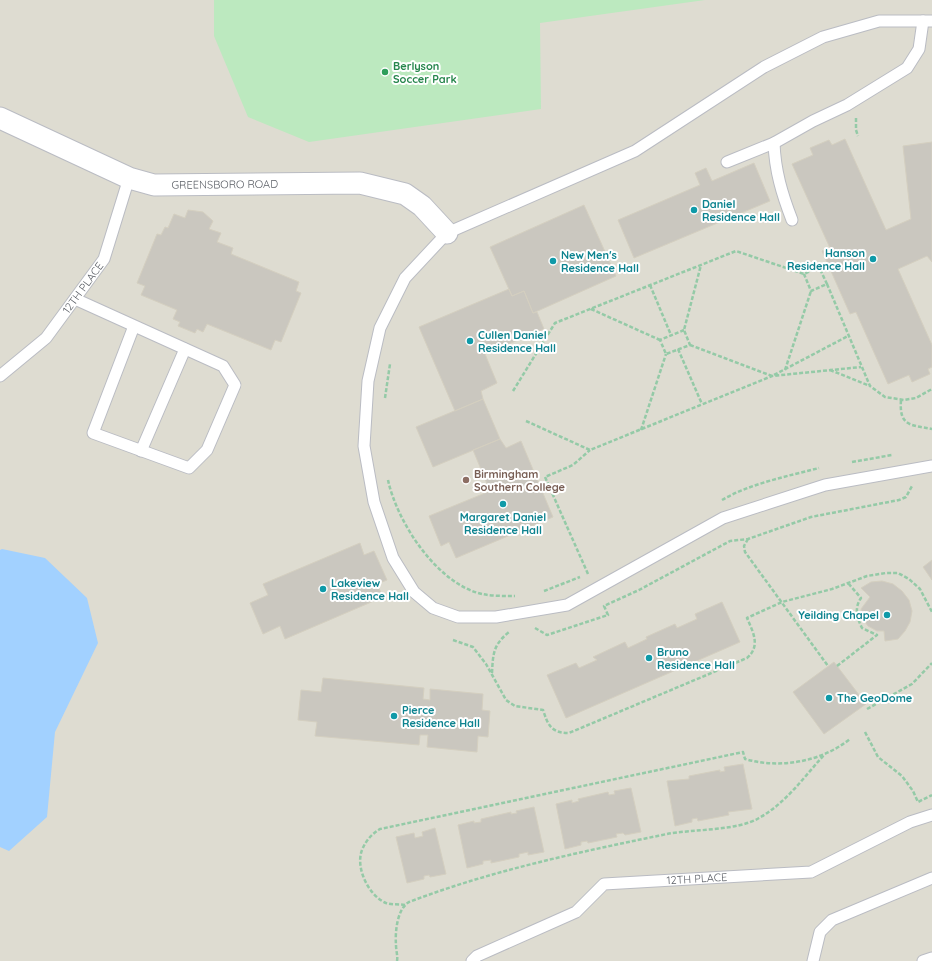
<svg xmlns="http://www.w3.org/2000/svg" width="932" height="961" viewBox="0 0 932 961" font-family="Quicksand,sans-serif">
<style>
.education{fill:#dedcd1}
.green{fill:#bce9bf}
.water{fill:#a2d1ff}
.building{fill:#cac7bf;stroke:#d4cfc0}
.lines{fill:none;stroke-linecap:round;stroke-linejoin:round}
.service-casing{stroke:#babcc3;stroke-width:13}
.minor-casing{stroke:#babcc3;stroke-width:23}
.path{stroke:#94caa7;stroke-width:2.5;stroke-dasharray:4 2;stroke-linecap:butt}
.service{stroke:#fff;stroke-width:11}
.minor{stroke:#fff;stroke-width:21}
.leisure-dot{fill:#2e9e5b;stroke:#fff;stroke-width:1.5}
.culture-dot{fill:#0f9aa8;stroke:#fff;stroke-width:1.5}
.education-dot{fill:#8d6e63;stroke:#fff;stroke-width:1.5}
.labels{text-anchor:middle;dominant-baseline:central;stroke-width:4;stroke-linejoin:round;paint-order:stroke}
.leisure-label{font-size:11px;font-weight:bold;fill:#27864d;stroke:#fff;text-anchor:start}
.street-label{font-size:11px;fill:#5a5e65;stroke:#fff}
.culture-label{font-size:11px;font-weight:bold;fill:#0d838f;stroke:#fff;text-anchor:start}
.education-label{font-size:11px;font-weight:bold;fill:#785e54;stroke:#fff;text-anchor:start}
</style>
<rect width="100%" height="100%" fill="#efede2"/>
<path class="education" d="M0 0H932V961H0Z"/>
<path class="green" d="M214 0H705L540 23 541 109 309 142 248 117 214 36Z"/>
<path class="water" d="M2 549 45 558 87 598 98 643 55 732 47 817 9 851 0 847V550Z"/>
<path class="building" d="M845 139 886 230 911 219 903 146 932 142V262L927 256 898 269 932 345V367L928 369 930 374 912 382 909 375 888 384 856 312 850 314 822 251 830 248 792 164 813 155 810 148 829 140 832 145Z
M754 163 770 201 634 258 618 220 700 185 695 173 706 168 712 181Z
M584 205 616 276 533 313 524 291 512 296 490 247Z
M188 210 203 212 213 221 209 229 221 233 217 242 233 248 231 254 299 282 296 291 301 293 281 342 275 340 271 350 207 324 203 332 197 329 195 333 178 326 180 322 173 319 177 310 141 295 145 286 137 283 157 234 161 235 165 227 168 228 174 214 185 218Z
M509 289 512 296 524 291 533 313 537 312 544 329 485 354 497 383 481 391 483 399 455 411 419 327Z
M483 399 500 439 433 467 416 427Z
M500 439 506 448 521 441 553 517 456 558 449 542 441 546 429 516 490 491 473 450Z
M360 543 364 555 374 551 387 580 377 584 383 597 285 639 280 626 263 634 250 603 268 595 263 584Z
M932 560V580L923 567Z
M882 581 893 584 902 591 909 600 912 611 910 622 905 631 898 639 885 641 884 631H877L868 626 863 619 861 609 870 597 861 588 871 582Z
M722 602 740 642 566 718 547 675 576 663 579 668 597 660 593 657 625 642 628 648 647 639 646 637 675 624 677 628 697 619 695 614Z
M834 662 866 704 824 734 793 692Z
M323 678 424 688 423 699 430 700V689L483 694 482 710 490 711 488 737 478 736 477 752 427 747 428 735H420L419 745 315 736 317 722 298 720 301 690 321 692Z
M743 764 752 809 728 812 729 815 698 821 697 818 692 819V822L675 826 667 781 689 779V776L720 770V772L725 771 724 767Z
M631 788 641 832 625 835 623 833 616 834 617 837 588 843 587 841 581 842V845L565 849 556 804 572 800V803L579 801 578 799 608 792 609 795 615 794 614 791Z
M534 807 544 852 528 855V852L519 854V857L491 863V860L483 861V864L467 868 458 825 474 821V823L481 822V819L511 812V814L517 813 516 811Z
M435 828 446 874 430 877 429 875 424 876V879L407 883 396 837 414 833 415 838 423 836 422 832Z"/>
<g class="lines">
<g class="service-casing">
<g id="service">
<path d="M932 21H879L823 37 764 67 635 151 447 233 405 278 380 328 368 381 364 446 374 502 393 558 414 592 433 608 458 617H496L567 605 723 518 825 485 932 466"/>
<path d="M774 143C775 171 782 194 792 220"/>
<path d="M727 162 774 143 813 121 847 105 907 68 919 49 923 21"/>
<path d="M75 299 223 366 235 385 207 450 189 468 93 433 134 326"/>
<path id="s1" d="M0 376 46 338 104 259 129 178"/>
<path d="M141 451 185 349"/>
<path id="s2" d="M472 961 477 956 576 912 604 884 811 872 910 822 932 815"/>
<path d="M813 961 820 932 832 920 932 878"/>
<path d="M923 961 932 958"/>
</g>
</g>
<g class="minor-casing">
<g id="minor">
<path id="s3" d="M0 118 129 178 154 185 360 183 405 194 422 206 447 233"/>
</g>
</g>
<path class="path" d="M856 118V130L858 136
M827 284 870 386 885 397 904 400 916 398 932 389
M650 285 671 335
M591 309 660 340
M684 330 660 340 666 354 690 345 684 330 701 265
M690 345 772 376 848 336
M678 349 702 404
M785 370 811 291
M830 370 870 386
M513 391 555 323 736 251 804 274 819 267 827 284 811 291 804 274
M385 398 390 364
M901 400C899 426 910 425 932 429
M526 421 590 450 772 376 861 367
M641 430 666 354
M852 462 892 455
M388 480C397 522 437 584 482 594 492 596 504 596 515 596
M722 500C749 484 788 476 819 468
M748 539 744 546 745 552 828 666
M588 574 545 477 573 465 590 450
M544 591 580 577
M535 628 547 635 608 615 604 606 639 590 730 541 748 539 811 517 899 500 906 497 912 486
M453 640 473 647 486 664 506 700 515 706 543 710C548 725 551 733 569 733L747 658C761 646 753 632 747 618L782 602 832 589 867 576 886 573H898L909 579 920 589 932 612
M837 666 877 635 862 628C857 618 854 608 861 598L848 583
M492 673C493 654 493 645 509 632
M867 709 912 684 932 663
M865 732 878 757 902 776 913 791 918 802 932 795
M405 905C399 904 392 905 386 903 369 896 355 868 362 850 366 840 372 834 380 829L743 752 745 759C780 769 821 762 850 739
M397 961C398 956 396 951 396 945 395 932 397 909 409 902 493 870 580 852 667 834 694 829 737 831 759 818 786 803 804 777 824 755"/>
<use href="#service" class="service"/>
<use href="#minor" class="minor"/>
</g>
<circle class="leisure-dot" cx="385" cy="72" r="4"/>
<g class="culture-dot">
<circle cx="694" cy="210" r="4"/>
<circle cx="873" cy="259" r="4"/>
<circle cx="553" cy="261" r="4"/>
<circle cx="470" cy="341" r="4"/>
<circle cx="503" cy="504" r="4"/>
<circle cx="323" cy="589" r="4"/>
<circle cx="887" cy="615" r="4"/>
<circle cx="649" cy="658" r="4"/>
<circle cx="829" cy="698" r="4"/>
<circle cx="394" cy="716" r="4"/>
</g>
<circle class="education-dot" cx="466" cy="480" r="4"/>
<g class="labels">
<g class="leisure-label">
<text x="393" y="66">Berlyson<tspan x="393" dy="13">Soccer Park</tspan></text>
</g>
<g class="street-label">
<text stroke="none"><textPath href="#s3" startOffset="239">GREENSBORO ROAD</textPath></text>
<text stroke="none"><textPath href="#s1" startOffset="122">12TH PLACE</textPath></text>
<text stroke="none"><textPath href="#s2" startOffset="248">12TH PLACE</textPath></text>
</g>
<g class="culture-label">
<text x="702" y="204">Daniel<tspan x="702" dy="13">Residence Hall</tspan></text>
<text x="865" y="253" text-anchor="end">Hanson<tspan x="865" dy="13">Residence Hall</tspan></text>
<text x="561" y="255">New Men's<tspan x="561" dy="13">Residence Hall</tspan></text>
<text x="478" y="335">Cullen Daniel<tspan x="478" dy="13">Residence Hall</tspan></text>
<text x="503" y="517" text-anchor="middle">Margaret Daniel<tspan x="503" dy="13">Residence Hall</tspan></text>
<text x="331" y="583">Lakeview<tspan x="331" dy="13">Residence Hall</tspan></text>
<text x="879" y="615" text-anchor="end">Yeilding Chapel</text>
<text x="657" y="652">Bruno<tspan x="657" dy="13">Residence Hall</tspan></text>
<text x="837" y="698">The GeoDome</text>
<text x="402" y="710">Pierce<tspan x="402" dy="13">Residence Hall</tspan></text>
</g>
<g class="education-label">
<text x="474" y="474">Birmingham<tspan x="474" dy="13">Southern College</tspan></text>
</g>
</g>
</svg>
